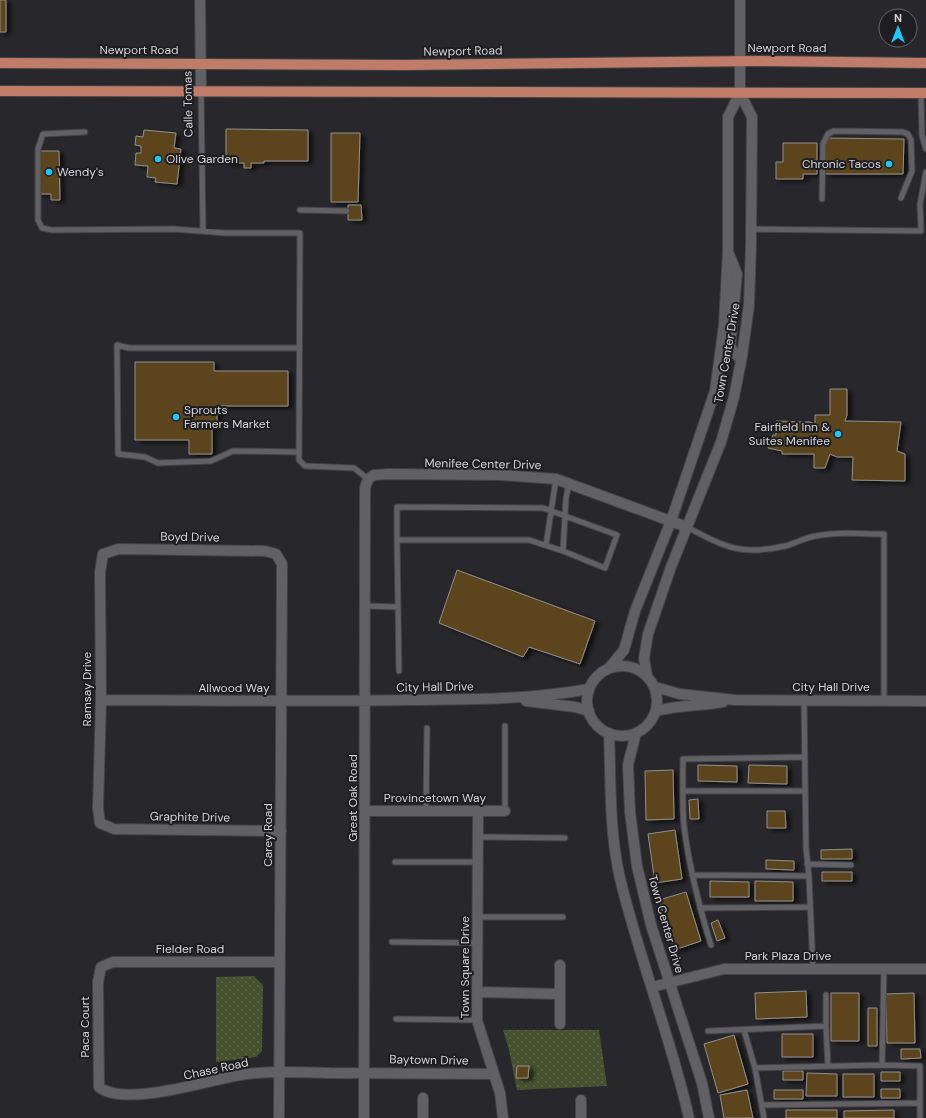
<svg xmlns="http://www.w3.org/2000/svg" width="926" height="1118" viewBox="0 0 926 1118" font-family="'DM Sans',sans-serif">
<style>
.park{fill:url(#park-dots)}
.building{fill:#5c441f;stroke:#928f8b;filter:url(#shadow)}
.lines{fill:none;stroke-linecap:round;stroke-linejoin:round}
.lane-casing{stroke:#444446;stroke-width:7}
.street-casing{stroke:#444446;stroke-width:12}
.secondary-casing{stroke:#444446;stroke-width:12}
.primary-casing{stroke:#444446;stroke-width:12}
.lane{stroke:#616165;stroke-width:5}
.street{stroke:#616165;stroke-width:10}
.secondary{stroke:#616165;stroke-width:10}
.primary{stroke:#be7c69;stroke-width:10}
.poi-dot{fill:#1cc9fc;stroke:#1e1e22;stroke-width:1.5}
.labels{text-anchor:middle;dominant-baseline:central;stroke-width:4;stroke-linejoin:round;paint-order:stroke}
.street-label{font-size:12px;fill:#d4d4d6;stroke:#1e1e22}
.poi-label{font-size:12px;fill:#d4d4d6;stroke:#1e1e22;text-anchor:start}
</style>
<defs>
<pattern id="park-dots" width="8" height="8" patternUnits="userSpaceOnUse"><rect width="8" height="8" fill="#48512f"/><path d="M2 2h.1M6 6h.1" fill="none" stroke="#62694c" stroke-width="1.8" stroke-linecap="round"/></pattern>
<filter id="shadow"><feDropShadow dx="4.5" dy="2.5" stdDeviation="2" flood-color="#0009"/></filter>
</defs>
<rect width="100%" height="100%" fill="#28282c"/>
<path class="park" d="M254 976 263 985 262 1051 256 1057 216 1062V977Z
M503 1030H599L607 1086 517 1090 509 1050Z"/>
<path class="building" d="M0 0H6V32H0Z
M226 129 308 130V161H264V163H251V168H244V163H226Z
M144 130 176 133 174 148 181 149 177 184 155 182 156 178 147 177 148 166 135 165 136 153H141V146L135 145 136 136 143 137Z
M331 133H360L358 202H331Z
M825 138 904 139 903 174H825Z
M783 143H817V174H803V179H776V162H783Z
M39 151H59L60 200H51V194H39Z
M348 205H361L362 220H348Z
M135 362H214V371H288V406H217V427H212V454H189V440H135Z
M830 389H847V415L845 421 901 422 897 451 905 454V481L852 480 853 457H837L830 454 825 468H814V454H782V451L768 448 773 435H776V421L810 422 815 424V415H830Z
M457 570 595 621 580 664 529 647 523 657 439 623Z
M698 765 737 766V782L698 781Z
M749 765 787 766V784L748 783Z
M673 770 674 819 646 820 645 771Z
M698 799 699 819H690L689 800Z
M767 811H785L786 828H767Z
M675 830 682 879 655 883 648 834Z
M852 849V859H821V850Z
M766 860 794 861V870L766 869Z
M822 872H852V881H822Z
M710 881 749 882V897H710Z
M755 881 793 882V901H755Z
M686 892 701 941 674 950 659 900Z
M718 920 725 938 717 941 711 923Z
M806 991 807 1017 756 1019 755 993Z
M831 993H859V1041H831Z
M914 993 915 1043H887L886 994Z
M868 1008H877V1046H868Z
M782 1034H813V1057H782Z
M734 1035 748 1084 718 1093 704 1044Z
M901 1049H920L921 1058 901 1059Z
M517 1066H529L528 1078H516Z
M783 1071H803V1080H783Z
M881 1072H900V1081H881Z
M807 1073 837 1074V1096H806Z
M843 1074H874V1097H843Z
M881 1089H900V1098H881Z
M747 1090 753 1118H724L720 1095Z
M774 1090H803V1099H774Z
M786 1110H837V1118H786Z
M894 1110V1118H844V1111Z"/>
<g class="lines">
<g class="lane-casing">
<path id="lane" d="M201 91 203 231
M921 93 922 135 926 149
M85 132 43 134 38 149V220L42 228 52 230 173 229 226 233H300L299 460 305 466 354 468 368 479
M822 199 823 144 828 134 834 131 903 132 908 134 911 140 912 171 901 198
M300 210 347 211
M751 229 921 231 920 204 926 172
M299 452 233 451 211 461 158 463 145 457 118 454 117 345 129 348H299
M687 527C725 547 740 556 785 546 794 544 802 539 811 537 834 531 860 534 884 534V701
M397 540V507L543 508 617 535 605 568 563 551 529 540H397L399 671
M546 545 556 479
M563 551 566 498 569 483
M366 606 398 607
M804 700 806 848 809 876 813 969
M505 726V811
M683 791H804
M426 811 427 728
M478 837 565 838
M395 862H478
M807 864 851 865
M692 875 809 876
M700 908 810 907
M478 917H563
M392 942 478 943
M711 945C699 906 689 866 684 826 682 804 683 781 683 759L804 757
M884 969 882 1065 920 1066V1103
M826 995V1026
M396 1019 477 1020
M744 1030 755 1068
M708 1031 826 1026 828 1066
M762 1105 920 1103V1118
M764 1118 755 1068 882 1065"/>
</g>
<g class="street-casing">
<path id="street" d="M200 0 201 90
M740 61V0
M655 687 680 694 735 700 926 701
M101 700C203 700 305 702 407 700 468 699 529 700 589 689
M526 701 575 707 589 711
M656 711C678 705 701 706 723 702
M366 811H505
M478 811 477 1020 500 1093 503 1118
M280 962H113L101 967 98 982 99 1087C124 1107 204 1082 234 1076 266 1070 299 1072 331 1073 385 1073 440 1074 494 1074
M560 965V1024
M652 987 724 969H926
M478 992 560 994
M423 1098V1118
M581 1100V1118
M279 1118 282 564 276 554 265 551 119 549 103 554 100 572 101 700 98 808 100 823 114 829 281 831
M364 1118 365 488 368 479"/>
</g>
<g class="secondary-casing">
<path id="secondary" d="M729 254 737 274 730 347 741 360
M368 479 374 475 389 474 501 475 556 479 687 527
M587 701a35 35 0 1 1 70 0a35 35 0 1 1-70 0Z
M609 668 624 650 635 611 671 521 715 391 724 325 728 251V117L740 93
M647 676 644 658 648 634 671 567 721 442 734 397 742 356 749 305 751 244 752 117 740 93V61
M609 733C611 781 609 831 620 878 639 959 671 1037 689 1118
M636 733 628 765 630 812 637 866 651 925 702 1083 709 1118"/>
</g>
<g class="primary-casing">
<path id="primary" d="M0 63 404 65 759 61 926 63
M0 91 926 93"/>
</g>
<use href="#lane" class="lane"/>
<use href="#street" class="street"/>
<use href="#secondary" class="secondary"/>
<use href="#primary" class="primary"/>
</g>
<g class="poi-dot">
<circle cx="158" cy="159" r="4"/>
<circle cx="889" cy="164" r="4"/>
<circle cx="49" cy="172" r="4"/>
<circle cx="176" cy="417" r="4"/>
<circle cx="838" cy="434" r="4"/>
</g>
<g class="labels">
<g class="street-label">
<text x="787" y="48">Newport Road</text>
<text x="139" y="50">Newport Road</text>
<text transform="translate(463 51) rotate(-1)">Newport Road</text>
<text transform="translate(188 104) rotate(-91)">Calle Tomas</text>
<text transform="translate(727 353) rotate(-80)">Town Center Drive</text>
<text transform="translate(483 464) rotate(1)">Menifee Center Drive</text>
<text transform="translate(190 537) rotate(1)">Boyd Drive</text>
<text transform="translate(435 687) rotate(-1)">City Hall Drive</text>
<text x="831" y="687">City Hall Drive</text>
<text x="234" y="688">Allwood Way</text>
<text transform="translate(87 689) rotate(-90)">Ramsay Drive</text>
<text transform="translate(353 798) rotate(-90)">Great Oak Road</text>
<text x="435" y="798">Provincetown Way</text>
<text transform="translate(190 817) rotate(1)">Graphite Drive</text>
<text transform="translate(268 835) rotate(-90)">Carey Road</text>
<text transform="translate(666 924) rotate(74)">Town Center Drive</text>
<text x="190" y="949">Fielder Road</text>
<text x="788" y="956">Park Plaza Drive</text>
<text transform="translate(465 967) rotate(-90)">Town Square Drive</text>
<text transform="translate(85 1027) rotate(-90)">Paca Court</text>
<text transform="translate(429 1060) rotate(1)">Baytown Drive</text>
<text transform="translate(216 1069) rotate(-12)">Chase Road</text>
</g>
<g class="poi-label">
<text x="166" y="159">Olive Garden</text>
<text x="881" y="164" text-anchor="end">Chronic Tacos</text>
<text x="57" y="172">Wendy's</text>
<text x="184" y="410">Sprouts<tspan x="184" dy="14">Farmers Market</tspan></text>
<text x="830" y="427" text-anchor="end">Fairfield Inn &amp;<tspan x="830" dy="14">Suites Menifee</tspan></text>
</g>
</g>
<g transform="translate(898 28)"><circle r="19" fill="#1e1e22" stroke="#67676a"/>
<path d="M0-3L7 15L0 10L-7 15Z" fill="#1cc9fc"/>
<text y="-6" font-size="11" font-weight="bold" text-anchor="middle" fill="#d4d4d6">N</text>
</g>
</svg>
